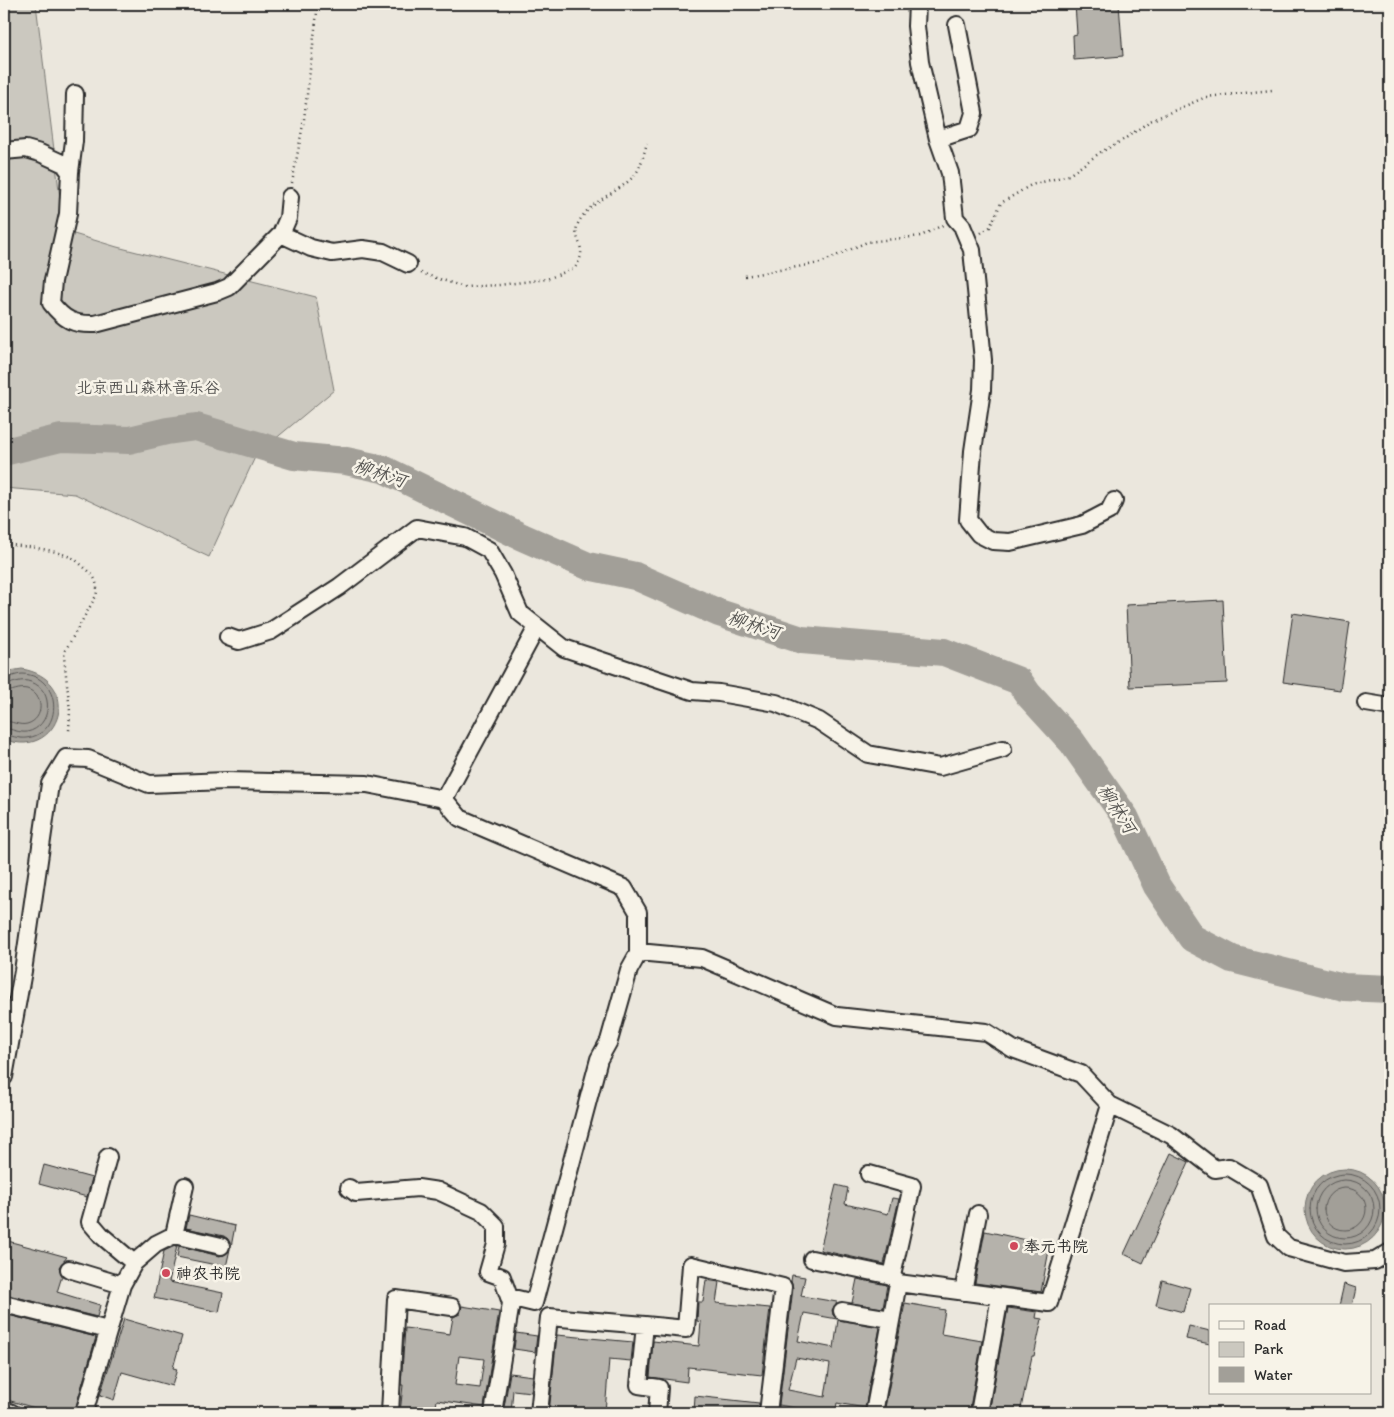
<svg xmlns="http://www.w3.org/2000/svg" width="1394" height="1417" viewBox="0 0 1394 1417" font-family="Itim,'LXGW WenKai TC',sans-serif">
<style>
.green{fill:#cbc8bf;stroke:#7b7a75}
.water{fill:#a29f98;stroke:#72716c}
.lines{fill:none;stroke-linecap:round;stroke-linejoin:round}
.shore{stroke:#5b5957;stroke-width:1}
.river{stroke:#a29f98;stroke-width:28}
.building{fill:#b5b2ab;stroke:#2b2b2b;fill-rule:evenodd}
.minor-casing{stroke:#2b2b2b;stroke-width:20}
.path{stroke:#2b2b2b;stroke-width:2.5;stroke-dasharray:1 4;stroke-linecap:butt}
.minor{stroke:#f7f3e8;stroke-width:16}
.poi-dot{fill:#d1495b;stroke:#f7f3e8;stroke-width:2}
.labels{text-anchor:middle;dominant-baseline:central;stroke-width:5;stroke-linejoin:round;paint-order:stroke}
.park-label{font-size:16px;fill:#535250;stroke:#f7f3e8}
.poi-label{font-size:16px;fill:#2b2b2b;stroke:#f7f3e8;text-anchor:start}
.water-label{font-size:18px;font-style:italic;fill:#555451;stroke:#f7f3e8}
</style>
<rect width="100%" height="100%" fill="#ebe7dd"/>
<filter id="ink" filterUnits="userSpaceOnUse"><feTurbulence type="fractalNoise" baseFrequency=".02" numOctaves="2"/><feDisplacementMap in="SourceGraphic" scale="10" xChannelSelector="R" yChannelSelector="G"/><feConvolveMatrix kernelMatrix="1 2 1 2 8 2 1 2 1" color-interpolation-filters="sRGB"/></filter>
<g filter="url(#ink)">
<path class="green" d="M4 4H36L64 231 117 247 316 297 334 390 256 455 209 557 75 494 4 488Z"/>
<path class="water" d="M22 669C86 680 59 762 4 739V674L10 671Z
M1305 1209a40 40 0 1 1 80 0a40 40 0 1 1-80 0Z"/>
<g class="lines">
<path class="shore" d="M4 678C10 678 16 674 22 674 62 675 65 734 26 738 18 739 11 735 4 735
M4 685C13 684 21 678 31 682 55 690 52 727 27 732 19 733 12 729 4 728
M4 692C12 692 19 687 27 689 44 694 45 719 27 724 19 726 12 721 4 721
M1310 1209a35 35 0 1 1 70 0a35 35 0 1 1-70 0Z
M1316 1209a29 29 0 1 1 58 0a29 29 0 1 1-58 0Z
M1324 1209a21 21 0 1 1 42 0a21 21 0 1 1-42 0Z"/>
<path class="river" d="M4 452 61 438 129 440 167 431 196 427 294 456 346 461 383 469 522 537 588 566 635 576 719 613 802 640 944 652 1019 681 1028 694 1072 742 1125 817 1157 886 1192 938 1232 959 1344 987 1390 989"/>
</g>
<path class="building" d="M1075 4H1119L1123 56 1074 60 1073 35 1077 34Z
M1223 600 1227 683 1130 687 1126 605Z
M1293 613 1350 622 1340 690 1283 682Z
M1171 1153 1189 1162 1143 1263 1124 1254Z
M44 1165 92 1178 87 1197 39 1184Z
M836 1185 848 1188 845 1204 888 1214 892 1198 899 1199 884 1264 820 1250Z
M189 1215 235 1226 231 1247 228 1239 224 1236 186 1228Z
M985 1231 1050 1245 1041 1292 975 1283Z
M4 1240 67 1257 59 1267 62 1276 57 1292 100 1305 97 1317 4 1294Z
M175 1246H177L169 1282 223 1293 219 1312 154 1298 164 1251Z
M179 1246 219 1256 224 1255 230 1249 226 1267 177 1257Z
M792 1275 805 1277 801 1296 837 1302 832 1310 833 1315 837 1319 804 1313 798 1341 834 1348 838 1320 880 1327 865 1408 837 1403 835 1413H822L779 1405 778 1413 793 1288 791 1281ZM796 1358 830 1364 825 1397 788 1390Z
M857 1279 887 1285 883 1308 852 1303Z
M706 1280 719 1282 716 1303 770 1308 762 1375 688 1367 687 1382 650 1377 653 1341 699 1346 701 1322 697 1321 698 1302H703Z
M1162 1280 1190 1288 1183 1312 1156 1305Z
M1344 1284 1356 1288 1352 1306H1339Z
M905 1303 945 1310 941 1334 982 1341 969 1413H884Z
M462 1306 499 1312 484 1407 437 1400 435 1413H400L403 1385H401L405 1328 450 1334 453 1317 460 1314ZM459 1356 484 1359 480 1388 455 1385Z
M1008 1308 1037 1312 1036 1318 1042 1319 1034 1356H1032L1020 1413H989Z
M4 1314 96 1337 74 1413H52L4 1399V1337L7 1326 4 1325Z
M124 1319 182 1336 173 1368 177 1369 172 1386 122 1372 114 1400 100 1395Z
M1189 1326 1210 1331V1344L1186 1339Z
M516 1333 537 1336 535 1352 514 1349Z
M557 1335 633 1342 631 1361 609 1359 605 1413H549Z
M510 1373 533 1376 531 1392 513 1390 511 1413H503Z
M695 1396 759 1403 758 1413H694Z"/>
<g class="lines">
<g class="minor-casing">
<path id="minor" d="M917 4 916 26 920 62 938 139 950 173 955 218 962 226 972 250 983 360 982 390 973 451 968 520 979 534 993 541 1010 542 1082 525 1109 511 1114 501
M938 139 969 129 974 113 957 25
M4 151 26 149 40 153 64 164 70 172 68 214 53 281 51 303C64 320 74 325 95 324L217 292 229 287 281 234 288 218 290 197
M70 172 74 141 75 94
M281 234 311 248 332 253 363 249 383 252 408 264
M228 637 239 641 271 631 339 587 417 528 465 537 489 550 503 574 520 613 564 648 692 691 719 693 776 703 819 721 868 754 940 767 1003 749
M1366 703 1390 707
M444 799 537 627
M4 1077 23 971 50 784 66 758 88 759 149 784 226 781 367 784 444 799 460 818 624 888 638 912V952L702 958 837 1016 986 1032 1013 1049 1081 1074 1110 1105 1171 1135 1215 1169 1229 1167 1259 1185 1276 1236 1289 1248 1344 1263 1375 1261 1390 1252
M108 1157 90 1222 102 1236 134 1263
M869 1174 912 1186 892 1276 898 1283
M349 1188 356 1193 418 1188 438 1191 481 1211 496 1226V1244L488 1272 502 1277 509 1297 534 1303 599 1059 609 1041 629 970 639 952
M174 1235 221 1246
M812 1259 892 1276
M69 1269 122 1285 84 1413
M122 1285 134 1263 156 1244 174 1235 185 1186
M963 1292 978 1214
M4 1304 108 1330
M842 1311 891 1319
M645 1325 686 1329 691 1265 783 1287 768 1413
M4 1410 12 1413
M390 1413 396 1299 452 1307
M493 1413 511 1303 509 1297
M539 1413 549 1317 645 1325 639 1385 659 1388 657 1413
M874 1413 898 1283 1049 1303 1110 1105
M979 1413 1000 1297"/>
</g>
<path class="path" d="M292 183 304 119 318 4
M981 233 990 227 1001 203 1031 185 1069 175 1101 152 1123 140 1150 121 1206 97 1272 90
M421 273 464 287 499 285 547 279 575 268C578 263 582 257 581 250 579 237 571 232 582 217 595 199 619 192 634 176 641 168 644 153 647 143
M745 276 820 263 867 242 921 236 943 225
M4 544C26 547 50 548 70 557 76 559 81 565 86 569 95 575 99 586 96 596L65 651 64 657 70 711 69 731"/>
<use href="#minor" class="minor"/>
</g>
</g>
<g class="poi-dot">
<circle cx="1014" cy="1246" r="5"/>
<circle cx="166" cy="1273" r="5"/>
</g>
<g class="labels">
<g class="park-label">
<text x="148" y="387">北京西山森林音乐谷</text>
</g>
<g class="poi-label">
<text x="1024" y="1246">奉元书院</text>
<text x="176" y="1273">神农书院</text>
</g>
<g class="water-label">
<text transform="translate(380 473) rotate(19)">柳林河</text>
<text transform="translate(754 625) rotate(18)">柳林河</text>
<text transform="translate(1117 809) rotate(58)">柳林河</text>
</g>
</g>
<rect width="1394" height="1417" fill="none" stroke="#f7f3e8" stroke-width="20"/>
<rect x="10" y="10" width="1374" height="1397" fill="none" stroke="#2b2b2b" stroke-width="2" filter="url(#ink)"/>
<rect x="1209" y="1304" width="162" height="90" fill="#f7f3e8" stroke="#a5a39c"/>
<rect x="1219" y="1321" width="25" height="8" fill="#f7f3e8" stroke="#a5a39c"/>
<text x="1254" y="1330" font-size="15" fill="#2b2b2b">Road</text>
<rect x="1219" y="1342" width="25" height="15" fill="#cbc8bf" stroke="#a5a39c"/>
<text x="1254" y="1354" font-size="15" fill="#2b2b2b">Park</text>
<rect x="1219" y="1367" width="25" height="15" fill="#a29f98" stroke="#a5a39c"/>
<text x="1254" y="1380" font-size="15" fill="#2b2b2b">Water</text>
</svg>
